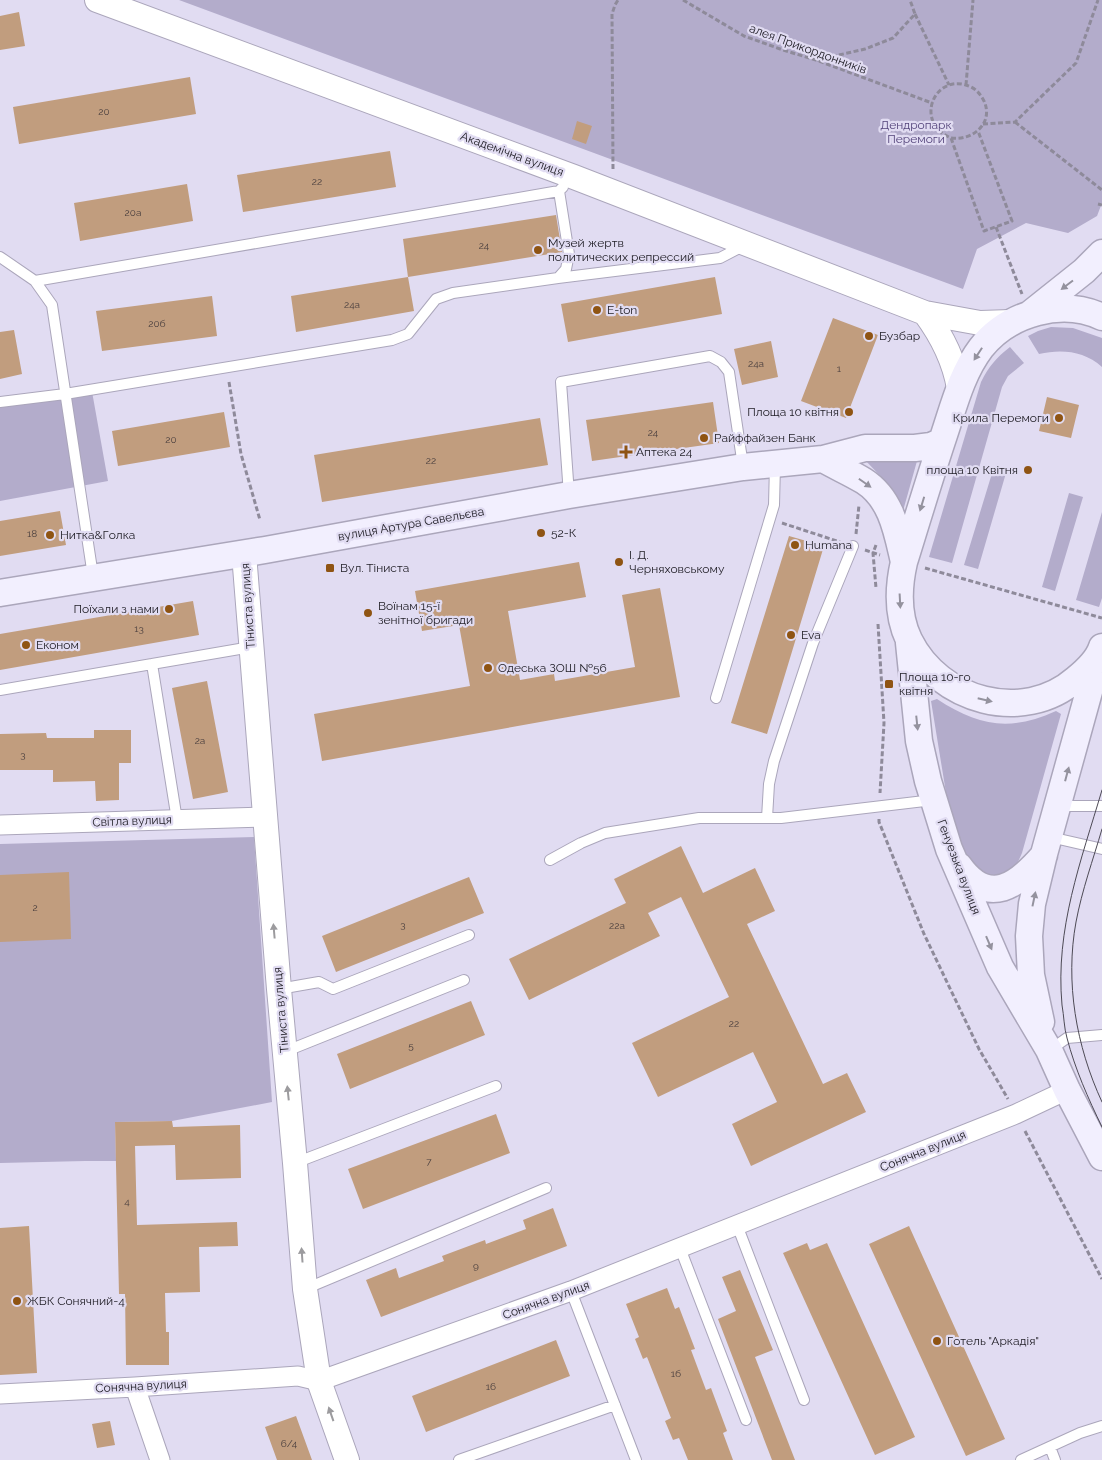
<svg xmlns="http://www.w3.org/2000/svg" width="1102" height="1460" viewBox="0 0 1102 1460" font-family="Raleway,sans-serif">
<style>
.green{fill:#b3accb}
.building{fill:#c19d7e}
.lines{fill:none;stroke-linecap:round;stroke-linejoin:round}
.service-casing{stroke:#aba6bb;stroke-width:12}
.minor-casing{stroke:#aba6bb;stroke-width:21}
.tertiary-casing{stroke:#aba6bb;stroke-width:26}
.secondary-casing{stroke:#aba6bb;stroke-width:29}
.path{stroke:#8e8a9a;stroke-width:3;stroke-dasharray:5 2.5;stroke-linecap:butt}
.service{stroke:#fff;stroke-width:10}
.minor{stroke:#fff;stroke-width:19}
.tertiary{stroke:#fff;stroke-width:24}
.secondary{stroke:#f2effe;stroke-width:26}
.tram{stroke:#4d4a55;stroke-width:1}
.oneway{fill:#94929e}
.oneway2{fill:#9c9b9e}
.poi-dot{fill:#8f5413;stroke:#e1dcf2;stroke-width:2}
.labels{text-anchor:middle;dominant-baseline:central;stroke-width:4.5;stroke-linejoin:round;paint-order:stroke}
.number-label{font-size:10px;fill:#4a3f3e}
.street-label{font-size:12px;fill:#222028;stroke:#e1dcf2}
.park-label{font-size:12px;fill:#53437a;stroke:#e1dcf2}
.poi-label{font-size:12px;fill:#222028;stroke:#e1dcf2;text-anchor:start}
</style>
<rect width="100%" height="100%" fill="#e1dcf2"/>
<path class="green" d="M179 0H1102V203L1097 216 1068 233 1026 223 977 249 963 289Z
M1051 327 1073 328 1102 338V367C1084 351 1062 349 1039 354L1028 336 1038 331Z
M1010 347 1024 363 1008 376 1002 387 952 563 929 557 981 382C989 366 996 358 1010 347Z
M91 386 108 481 0 501V402Z
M865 460 917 461 903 511 887 483Z
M993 470 1006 473 978 569 964 565Z
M1069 493 1083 497 1055 591 1042 587Z
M1102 512V598L1099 607 1076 600Z
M937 699C978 726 1010 732 1056 711L1061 714 1022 853C1012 876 1009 875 986 878L962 851 949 811 931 701Z
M254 837 272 1102 172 1121 115 1122 116 1161H85L0 1163V844Z"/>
<path class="building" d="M19 12 25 46 0 50V16Z
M190 77 196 114 19 144 13 107Z
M577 121 592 126 586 144 572 139Z
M390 151 396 187 243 212 237 175Z
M187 184 193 221 80 241 74 203Z
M556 215 562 252 408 277 403 239Z
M408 277 414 311 296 332 291 296Z
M715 277 722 314 568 342 561 304Z
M212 296 217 336 102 351 96 311Z
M833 318 878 335 846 418 801 401Z
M14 330 22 374 0 379V332Z
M771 341 778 377 742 385 734 349Z
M1047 397 1079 405 1071 438 1039 431Z
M713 402 719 443 592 461 586 420Z
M224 412 230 447 118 466 112 431Z
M540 418 548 465 322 502 314 455Z
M60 511 66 545 0 556V521Z
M789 536 824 546 767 734 731 723Z
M579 562 586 597 508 611 520 680 554 674 555 681 635 667 622 595 660 588 680 697 322 761 314 714 470 686 459 625 422 631 415 591Z
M193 601 199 635 0 670V634Z
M207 681 228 792 193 799 172 688Z
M94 730H131V763H119V800L96 801 95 781 53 782V770H0V734L46 733 47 738H94Z
M681 846 703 893 755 868 775 911 747 924 823 1084 847 1073 866 1112 751 1166 732 1124 777 1102 753 1052 658 1097 632 1043 729 997 681 897 648 913 660 936 529 1000 509 959 626 903 614 879Z
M69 872 71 939 0 942V875Z
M469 877 484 913 336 972 322 936Z
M471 1001 485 1035 350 1089 337 1054Z
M496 1114 510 1153 363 1209 348 1169Z
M172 1121 173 1127 240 1125 241 1178 176 1180 175 1145 135 1146 137 1225 237 1222 238 1246 199 1247 200 1292 165 1293 166 1332H169V1365H126L125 1294H119L115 1122Z
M553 1208 567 1246 381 1317 366 1280 396 1268 399 1278 444 1261 442 1256 485 1240 486 1244 526 1229 523 1220Z
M29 1226 37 1373 0 1375V1228Z
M909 1226 1005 1439 966 1456 869 1244Z
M807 1243 810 1250 827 1243 915 1437 875 1455 783 1253Z
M740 1270 773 1350 755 1357 795 1460H772L718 1319 736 1311 722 1277Z
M667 1288 675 1309 679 1307 695 1349 691 1350 706 1390 711 1388 727 1431 723 1433 733 1460H688L679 1438 673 1440 665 1421 671 1418 647 1357 643 1359 635 1339 639 1337 626 1304Z
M556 1340 570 1376 426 1432 412 1396Z
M296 1416 312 1460H277L265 1427Z
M110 1421 115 1445 97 1448 92 1424Z"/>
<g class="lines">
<g class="service-casing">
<path id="service" d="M0 257 35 281 52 305 93 576
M558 278 720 258 745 245
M35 281 559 191 563 187
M0 402 65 394 392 340 408 334 436 299 453 293 558 278 566 269 569 254 559 191
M569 495 561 382 710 356 721 362 729 372 743 466
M152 664 177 820
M0 690 251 647
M716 698 774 505 775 465
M1059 806H1102
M767 818 769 784 774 761 813 643 853 546
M1050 837 1102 849
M550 860 581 843 605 833 699 818H781L933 800
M279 989 319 982 333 989 469 935
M1050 1050 1067 1038 1102 1035
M284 1052 464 980
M295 1163 496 1086
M737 1225 804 1400
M680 1248 746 1420
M305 1289 546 1188
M571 1291 636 1460
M1050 1447 1055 1460
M459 1460 615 1405
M1021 1460 1080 1433 1102 1426"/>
</g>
<g class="minor-casing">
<path id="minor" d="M0 825 265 817
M135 1387 160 1460
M0 1394 135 1387 298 1376 319 1381 571 1291 1016 1114 1067 1090"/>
</g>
<g class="tertiary-casing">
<path id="tertiary" d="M97 0 574 177 925 313 980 323 1011 322
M925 313C942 336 954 359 959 388
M244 554 279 989 295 1163 305 1289 319 1381 347 1460"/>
</g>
<g class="secondary-casing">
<path id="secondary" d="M1030 314 1084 271 1102 253
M1102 317C1062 298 1009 313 981 348 962 373 954 405 944 435 930 477 917 520 904 562 898 588 897 615 909 640 939 701 1023 725 1076 679 1087 670 1098 660 1102 647
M823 459C837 467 851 473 864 481 892 499 897 532 904 562
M0 593 265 550 569 495 743 467 823 459 865 448H915L931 446 942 441
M909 643 919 741 928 781 949 849 1000 967 1049 1050 1067 1090 1102 1157
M959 866C989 908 1018 885 1044 855
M1041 1022 1031 975 1029 936 1032 904 1044 854 1098 659"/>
</g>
<path class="path" d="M683 0 744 36 783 50 816 60 932 103
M915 14 949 85
M817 60 865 49 893 38 915 14 910 0
M966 85 973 0
M1015 122 1102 190
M983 124 1015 122 1076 63 1098 0
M951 138C973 141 994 123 984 101 981 95 977 90 971 87 936 70 912 122 951 138L984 231 1012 221 978 131
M613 169 612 14 615 5 618 0
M1098 204 1102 205
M996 227 1022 294
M229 382 241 454 260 520
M782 523 840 542
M856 534 859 505
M876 545 873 553 876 588
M865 550 880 555
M925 568 1102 618
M878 624 884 723 880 793
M879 819V822L924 934 979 1049 1008 1099
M1025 1131 1102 1279"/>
<use href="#service" class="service"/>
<use href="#minor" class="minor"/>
<use href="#tertiary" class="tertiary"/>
<use href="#secondary" class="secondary"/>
<path class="tram" d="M1102 790C1081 861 1055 929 1062 1005 1064 1016 1064 1028 1067 1038 1075 1069 1088 1098 1102 1127
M1102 829C1093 860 1082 890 1076 922 1065 982 1076 1046 1102 1102"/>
</g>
<defs><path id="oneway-solid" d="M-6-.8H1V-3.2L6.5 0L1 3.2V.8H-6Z" transform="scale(1.25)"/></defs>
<g class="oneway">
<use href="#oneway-solid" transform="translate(1067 285) rotate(143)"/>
<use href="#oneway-solid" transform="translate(978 354) rotate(123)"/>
<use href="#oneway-solid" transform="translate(865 483) rotate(35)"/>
<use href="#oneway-solid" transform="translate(922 504) rotate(107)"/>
<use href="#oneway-solid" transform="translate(900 601) rotate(87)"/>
<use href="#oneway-solid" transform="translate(985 700) rotate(13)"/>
<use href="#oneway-solid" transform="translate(917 723) rotate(84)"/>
<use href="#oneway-solid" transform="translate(1067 774) rotate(-75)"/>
<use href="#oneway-solid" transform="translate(1034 899) rotate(-78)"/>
<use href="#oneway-solid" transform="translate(989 943) rotate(67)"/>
</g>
<g class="oneway2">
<use href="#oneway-solid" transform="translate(274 931) rotate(-95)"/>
<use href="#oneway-solid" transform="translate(288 1093) rotate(-96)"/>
<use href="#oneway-solid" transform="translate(302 1255) rotate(-94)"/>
<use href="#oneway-solid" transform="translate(331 1414) rotate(-109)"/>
</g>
<g class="poi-dot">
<circle cx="538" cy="250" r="5"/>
<circle cx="597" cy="310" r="5"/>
<circle cx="869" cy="336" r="5"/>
<circle cx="849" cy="412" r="5"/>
<circle cx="1059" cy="418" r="5"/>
<circle cx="704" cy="438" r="5"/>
<path d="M623.5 444.5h5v5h5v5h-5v5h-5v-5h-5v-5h5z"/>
<circle cx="1028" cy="470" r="5"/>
<circle cx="541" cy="533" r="5"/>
<circle cx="50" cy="535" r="5"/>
<circle cx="795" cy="545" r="5"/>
<circle cx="619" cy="562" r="5"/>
<rect x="325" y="563" width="10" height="10" rx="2.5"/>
<circle cx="169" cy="609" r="5"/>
<circle cx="368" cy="613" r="5"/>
<circle cx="791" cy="635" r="5"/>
<circle cx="26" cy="645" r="5"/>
<circle cx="488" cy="668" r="5"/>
<rect x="884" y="679" width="10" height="10" rx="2.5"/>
<circle cx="17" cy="1301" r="5"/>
<circle cx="937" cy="1341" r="5"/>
</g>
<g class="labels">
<g class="number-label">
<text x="104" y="111">20</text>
<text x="317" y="181">22</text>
<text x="133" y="212">20а</text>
<text x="484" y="245">24</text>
<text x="352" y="304">24а</text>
<text x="157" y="323">20б</text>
<text x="756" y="363">24а</text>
<text x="839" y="368">1</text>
<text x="653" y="432">24</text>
<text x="171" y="439">20</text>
<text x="431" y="460">22</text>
<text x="32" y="533">18</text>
<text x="139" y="628">13</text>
<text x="200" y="740">2а</text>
<text x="23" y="754">3</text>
<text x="35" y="907">2</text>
<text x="403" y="924">3</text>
<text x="617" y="925">22а</text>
<text x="734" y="1023">22</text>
<text x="411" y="1045">5</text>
<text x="429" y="1161">7</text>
<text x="127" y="1201">4</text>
<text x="476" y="1265">9</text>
<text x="676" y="1373">1б</text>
<text x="491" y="1386">16</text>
<text x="289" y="1443">6/4</text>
</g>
<g class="street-label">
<text transform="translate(808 49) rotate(20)">алея Прикордонників</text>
<text transform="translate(512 154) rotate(20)">Академічна вулиця</text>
<text transform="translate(411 524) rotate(-10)">вулиця Артура Савельєва</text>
<text transform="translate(248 606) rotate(-94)">Тіниста вулиця</text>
<text transform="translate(132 821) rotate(-2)">Світла вулиця</text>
<text transform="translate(959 867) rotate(69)">Генуезька вулиця</text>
<text transform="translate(281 1010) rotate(-95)">Тіниста вулиця</text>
<text transform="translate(923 1151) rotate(-22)">Сонячна вулиця</text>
<text transform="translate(546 1300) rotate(-20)">Сонячна вулиця</text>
<text transform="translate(141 1386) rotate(-3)">Сонячна вулиця</text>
</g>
<g class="park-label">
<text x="916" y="125">Дендропарк<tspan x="916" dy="14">Перемоги</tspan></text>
</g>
<g class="poi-label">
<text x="548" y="243">Музей жертв<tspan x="548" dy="14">политических репрессий</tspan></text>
<text x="607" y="310">E-ton</text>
<text x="879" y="336">Бузбар</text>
<text x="839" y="412" text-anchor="end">Площа 10 квітня</text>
<text x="1049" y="418" text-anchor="end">Крила Перемоги</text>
<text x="714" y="438">Райффайзен Банк</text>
<text x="636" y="452">Аптека 24</text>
<text x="1018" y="470" text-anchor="end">площа 10 Квітня</text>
<text x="551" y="533">52-К</text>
<text x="60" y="535">Нитка&amp;Голка</text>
<text x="805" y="545">Humana</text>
<text x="629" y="555">І. Д.<tspan x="629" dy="14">Черняховському</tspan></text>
<text x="340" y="568">Вул. Тіниста</text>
<text x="378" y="606">Воїнам 15-ї<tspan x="378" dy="14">зенітної бригади</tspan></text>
<text x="159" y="609" text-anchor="end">Поїхали з нами</text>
<text x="801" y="635">Eva</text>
<text x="36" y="645">Економ</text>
<text x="498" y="668">Одеська ЗОШ №56</text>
<text x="899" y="677">Площа 10-го<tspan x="899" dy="14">квітня</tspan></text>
<text x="27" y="1301">ЖБК Сонячний-4</text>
<text x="947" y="1341">Готель "Аркадія"</text>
</g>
</g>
</svg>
